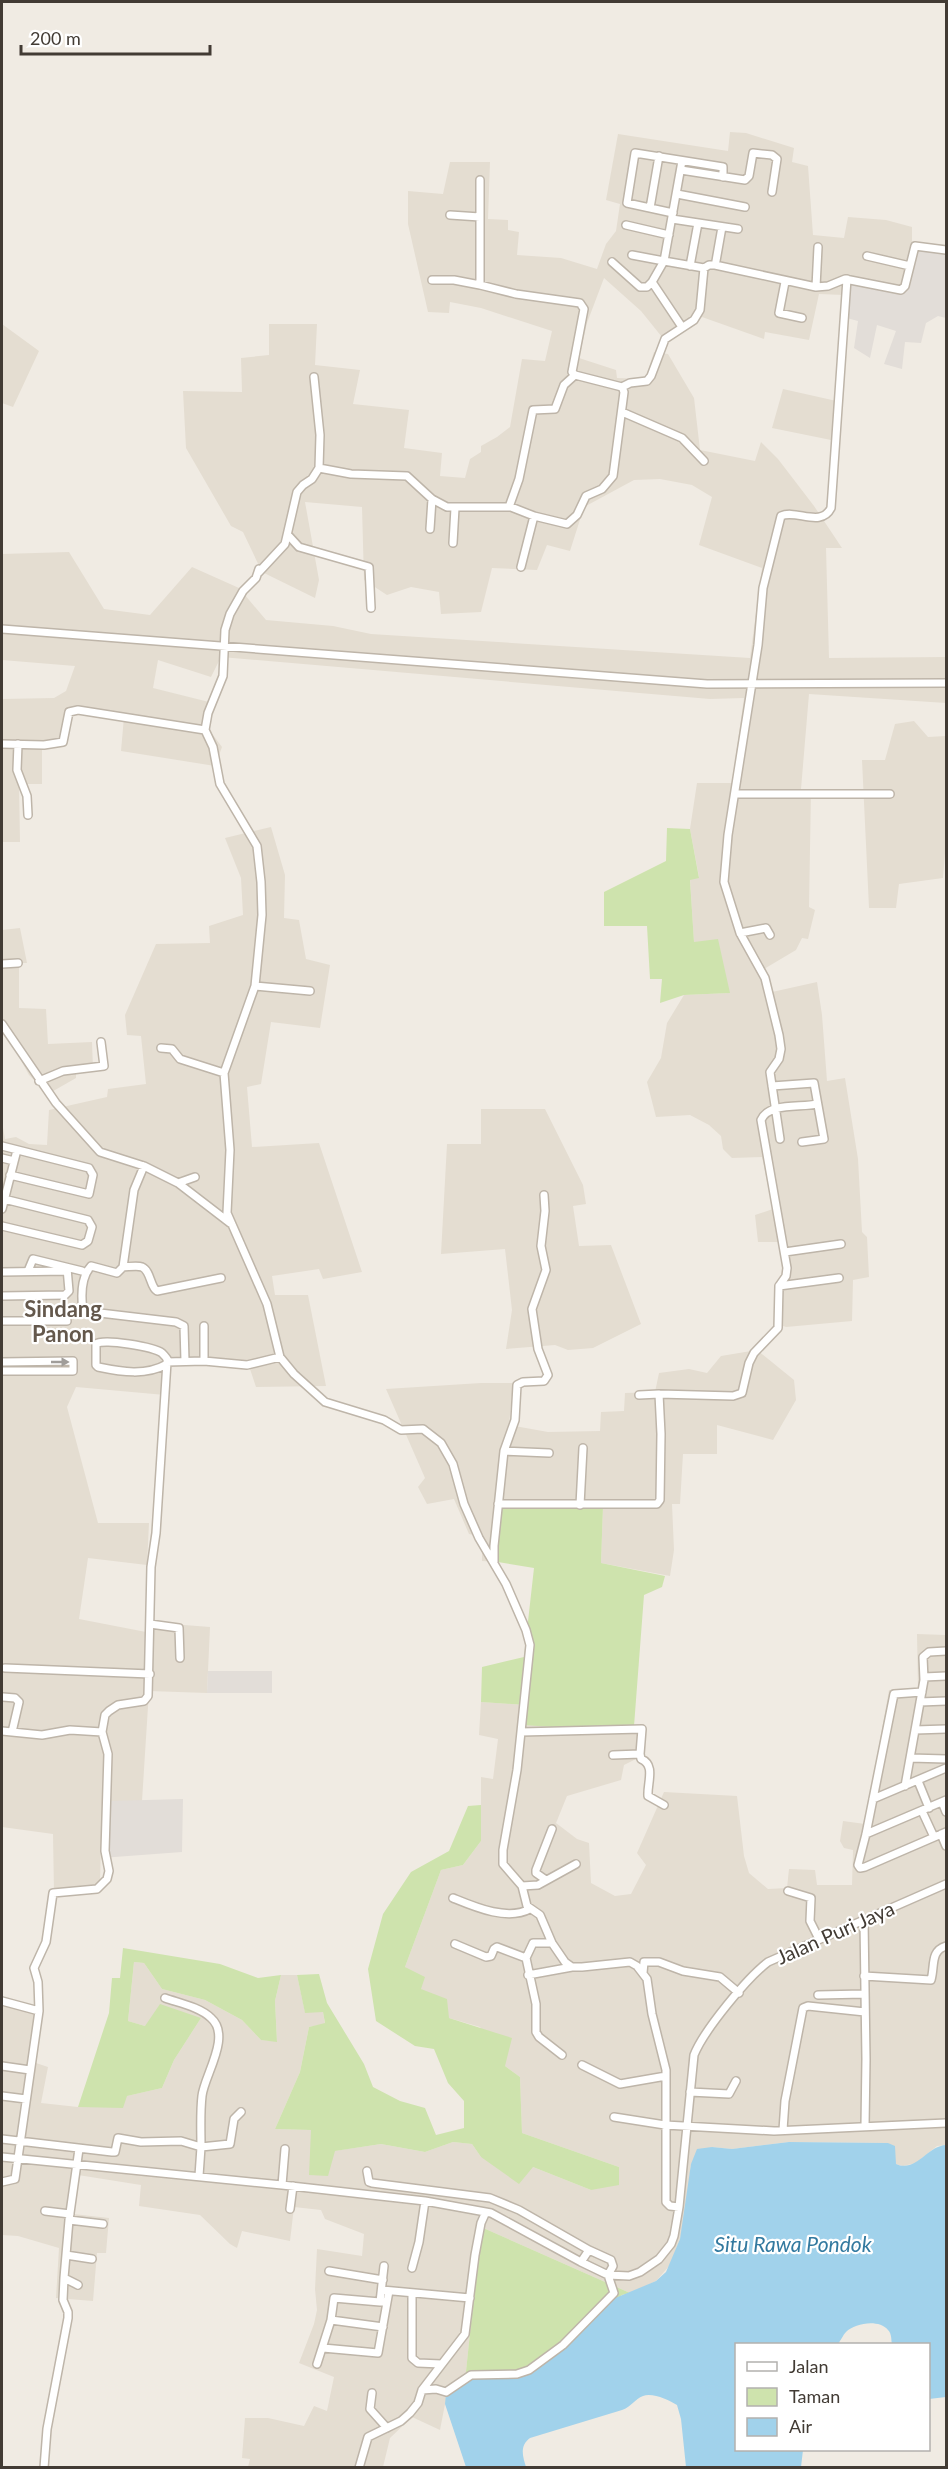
<svg xmlns="http://www.w3.org/2000/svg" width="948" height="2469" viewBox="0 0 948 2469" font-family="Lato,sans-serif">
<style>
.residential{fill:#e4ddd1}
.industrial{fill:#e2ddd8}
.green{fill:#cee3ad}
.water{fill:#a1d2eb}
.lines{fill:none;stroke-linecap:round;stroke-linejoin:round}
.minor-casing{stroke:#beb5a9;stroke-width:10}
.minor{stroke:#fff;stroke-width:7}
.oneway{fill:#a09d9a}
.labels{text-anchor:middle;dominant-baseline:central;stroke-width:4.5;stroke-linejoin:round;paint-order:stroke}
.street-label{font-size:20px;fill:#423b34;stroke:#fff}
.water-label{font-size:21px;font-style:italic;fill:#32799f;stroke:#fff}
.quarter-label{font-size:22px;font-weight:bold;fill:#64584c;stroke:#fff}
</style>
<rect width="100%" height="100%" fill="#f0ebe3"/>
<path class="residential" d="M730 132 746 133 794 148 792 162 808 166 813 235 844 238 848 217 886 220 912 227V242L902 292 844 295 819 294 809 340 765 332 764 339 702 317 666 342 641 311 604 278 587 323 579 358 616 370 617 378 645 379 654 352 668 354 694 398 700 450 755 461 761 442 778 459 814 506 842 548H826L829 658 946 657V703L809 694 801 789 811 790 809 907 815 910 808 939 802 938 796 950 764 969 772 992 817 982 822 1015 827 1081 845 1078 858 1159 862 1232 867 1237 869 1277 853 1280 852 1321 786 1327 775 1323V1289L784 1275 781 1242H758L755 1215 773 1209 762 1157 732 1158 723 1149 721 1136 709 1125 690 1115 656 1117 647 1082 661 1058 667 1023 684 995 729 993 694 942 690 879 699 877 690 829 697 783H732L744 698 710 699 221 657 211 677 158 660 153 688 209 702 207 727 222 747 215 766 121 751 124 717 68 709 61 743 42 745V784H19L20 842H2V699L54 698 66 691 75 666 2 660V554L69 552 104 609 150 615 192 567 239 588 266 620 333 626 371 634 750 658 762 568 699 545 712 497 692 485 660 479 634 480 584 507 570 551 547 545 537 570 492 568 481 612 441 614 439 592 411 587 387 595 364 580 362 507 305 502 319 580 315 598 262 572 243 532 231 526 186 448 183 391 242 392 241 358 269 355V324H317L315 365 360 370 353 404 409 410 404 448 442 453 440 476 465 478 470 459 481 452V446L497 437 510 427 522 359 545 361 552 331 481 308 450 302 449 313 428 312 408 224V191L443 194 450 162H490L488 219 508 220V230L519 232 517 255 561 258 597 269 606 244 616 231 620 204 606 200 618 134 728 151Z
M2 324 39 351 13 407 2 403Z
M783 389 841 402 836 441 772 428Z
M914 721 928 737 946 736V841L943 878 899 884 896 908H869L862 760H885L895 724Z
M271 827 285 875 284 918 299 920 306 959 330 965 320 1028 271 1022 261 1084 247 1087 252 1147 319 1143 362 1272 323 1279 319 1269 272 1276 275 1295H308L326 1386 256 1387 249 1366 170 1361 165 1395 76 1387 67 1407 98 1523H149L147 1565 88 1558 79 1619 146 1632V1622L210 1627 207 1693 149 1691 142 1801H109L101 1840 100 1884 85 1892 54 1893 53 1834 2 1827V1122L5 1139 16 1137 29 1144 47 1145 49 1110 107 1097 108 1089 146 1084 141 1036 127 1035 125 1015 156 944 210 943 209 926 243 915 241 878 225 838Z
M20 928 27 963H19V1008L46 1009 48 1044 92 1042 93 1069H76V1078L48 1094 29 1075 2 1026V930Z
M481 1109H545L583 1185 586 1204 573 1206 579 1246 611 1245 641 1324 593 1348 568 1350 555 1345 506 1349 512 1310 505 1249 441 1254 447 1144H481Z
M757 1350 794 1380 796 1400 773 1440 717 1425V1454H683L680 1504H672L674 1550 670 1576 601 1563 603 1507 500 1506 498 1562 482 1561V1537L469 1534 454 1499 427 1504 418 1487 425 1478 386 1389 481 1383H513L509 1425 548 1432 600 1431 601 1412 624 1411 625 1393 655 1392 659 1373 689 1369 707 1373 721 1356Z
M917 1634 946 1635V2145L937 2146 916 2163 903 2166 896 2164 888 2143 789 2142 732 2149 712 2147 691 2164 685 2219 680 2239 670 2265 656 2281 630 2293 481 2227 465 2381 445 2404 440 2430 412 2417 390 2438 383 2467H248L250 2459 242 2458 245 2418H268L304 2426 314 2406 327 2411 334 2377 299 2363 314 2324 317 2310 315 2289 317 2249 362 2256 364 2234 325 2219 321 2210 294 2207 290 2241 242 2231 237 2248 230 2244 200 2215 139 2206 141 2185 78 2175 73 2214 109 2218 106 2253H97L93 2301 56 2298 59 2248 18 2236 2 2235V1999L43 2009 33 2062 48 2067 41 2103 78 2107 162 2088 174 2060 201 2018 145 2026 128 2021 134 1962 144 1963 162 1989 205 2000 242 2020 261 2040 277 2041 275 2001 281 1975H297L305 2012H323L325 2024 309 2027 300 2072 275 2129 311 2130 334 2151 381 2144 425 2152 453 2142 472 2144 481 2157 533 2167 591 2190 619 2167 522 2133 520 2077 505 2066 480 2027 449 2018 421 1989 405 1967 441 1870 463 1865 481 1841V1777L493 1779 498 1739 479 1735 481 1702 525 1705 568 1728 646 1726 644 1755 624 1765 621 1780 567 1796 556 1823 577 1839 589 1843 591 1883 615 1896 631 1894 646 1865 637 1853 664 1792 737 1796 744 1856 749 1873 768 1889 787 1888 789 1869 815 1870 817 1885H852L853 1850 844 1848 840 1841 843 1821 865 1824 889 1690 918 1688Z"/>
<path class="industrial" d="M912 242 946 245V318L938 316 926 323 921 343 905 342 902 369 884 364 896 331 877 325 870 358 854 348 858 321 843 317 846 281 902 292Z
M208 1671H272V1693H207Z
M183 1799 182 1852 101 1858V1840L109 1801Z"/>
<path class="green" d="M667 828 690 829 699 878 690 880 694 942 718 939 730 993 684 995 660 1003 662 979H650L647 926H604V892L666 861Z
M500 1506 603 1507 601 1563 665 1576 662 1587 644 1595 634 1726 568 1728 523 1725 525 1705 481 1702 482 1667 524 1657 534 1568 498 1562Z
M481 1805V1841L463 1865 441 1870 405 1967 425 1977 421 1989 447 1999 449 2018 512 2038 505 2066 520 2077 522 2133 619 2167V2185L591 2190 533 2167 519 2184 481 2157 472 2144 453 2142 425 2152 381 2144 335 2151 328 2176 309 2175 311 2130 275 2129 300 2072 309 2027 325 2023 323 2012 305 2013 297 1975 319 1974 327 2003 364 2064 373 2087 400 2101 425 2108 436 2135 464 2128V2101L448 2083 434 2049 415 2046 376 2021 368 1969 383 1914 411 1872 449 1851 468 1806Z
M123 1948 220 1964 258 1978 281 1975 275 2001 277 2042 261 2040 242 2020 205 2000 162 1989 144 1963 134 1962 128 2021 145 2026 160 2004 201 2018 174 2060 162 2088 127 2096 123 2108 78 2107 109 2013 112 1978H120Z
M481 2227 630 2293 622 2295 531 2372 518 2377 465 2381Z"/>
<path class="water" d="M789 2142 888 2143 895 2146 896 2164C916 2173 927 2146 946 2145V2397L929 2399 928 2344H892C891 2340 892 2334 888 2330 879 2319 855 2323 846 2332 843 2335 841 2340 838 2344H736V2450H803L801 2467H686L681 2419 677 2405C669 2400 652 2392 643 2396 635 2399 631 2407 622 2410L530 2438C519 2446 523 2457 526 2467H466L445 2404 446 2394 470 2377H518L531 2372 613 2299 656 2281 666 2272 680 2239 691 2164 697 2149 712 2147 732 2149Z"/>
<g class="lines">
<g class="minor-casing">
<path id="minor" d="M682 161 664 261 704 268 709 265H715L816 287 828 286 845 279 901 290 905 286 915 246 946 250
M681 170 745 180 749 176 753 153 772 155 777 159 772 192
M480 180V285L516 294 580 303 584 309 572 372 575 375 622 387
M677 194 745 207
M650 208 659 156
M673 213 627 203 635 153 723 167V177
M450 215 480 217
M672 219 738 229
M626 225 669 235
M632 255 664 261 652 282 680 324
M867 256 910 266
M716 261 722 227
M612 262 640 287H647L652 282
M690 266 698 223
M432 280H454L480 285
M785 282 779 313 802 318
M816 287 818 247
M622 412 682 438 704 461
M319 468 351 474 407 476 432 499 447 507H511L534 516 567 524 577 515 586 496 602 489 613 476 624 392 622 387 630 383 647 381 651 376 665 339 694 320 700 310 704 268
M509 507 519 479 533 410 555 409 564 385 575 375
M430 529 432 499
M288 535 299 547 369 567 371 608
M453 543 455 508
M521 567 534 516
M259 569 256 578 243 591 230 614 225 630 223 676 208 713 205 730 213 747 220 784 257 846 261 882 262 915 255 986 224 1073 230 1150 227 1213 267 1304 280 1357 294 1374 325 1402 384 1420 401 1430 423 1429 441 1443 453 1464 464 1504 479 1538 506 1584 526 1630 530 1645 517 1770 503 1850V1864L522 1886 527 1906 540 1915 552 1943 565 1962 572 1967H582L630 1962 637 1966 647 1979 652 2014 666 2070V2202L670 2206 679 2207
M259 572 285 544 297 492 303 485 312 479 319 468 320 435 314 377
M2 629 707 684 946 683
M2 744 44 745 63 742 69 712 78 710 205 730
M18 744 17 770 27 796 28 815
M736 794H890
M740 933 766 928 770 935
M2 964 18 963
M255 986 310 991
M2 1024 56 1103 100 1152 144 1166 178 1183 230 1223
M161 1048 172 1049 180 1059 224 1073
M39 1081 63 1071 104 1066 101 1042
M772 1086 814 1083 824 1139 802 1142
M780 1139 770 1072 779 1059 781 1049 779 1035 765 978 740 933 724 882 728 835 758 645 763 588 781 516C796 509 821 528 831 508L847 279
M2 1146 89 1168 93 1175 89 1194 10 1175
M2 1158 14 1161
M178 1183 195 1177
M2 1209 17 1150
M2 1226 82 1245 88 1241 92 1227 88 1220 4 1199
M785 1252 841 1244
M123 1267 134 1190 144 1166
M28 1271 33 1259 82 1271
M2 1272 67 1271
M779 1286 839 1278
M2 1296 65 1295 69 1291 67 1268
M2 1321H67
M185 1361 184 1326 176 1322 83 1311C81 1296 81 1277 91 1266L117 1273 123 1267C128 1267 137 1265 142 1267 151 1271 150 1287 157 1291L221 1278
M204 1361V1326
M2 1362 73 1361V1371H2
M167 1364C146 1376 122 1372 98 1367L96 1365V1344C103 1338 154 1347 162 1353 164 1355 167 1358 168 1361
M639 1395 659 1394 733 1396 742 1393 749 1363 754 1353 778 1328 779 1286 786 1276 787 1268 761 1120C769 1102 801 1108 817 1104
M504 1451 549 1453
M498 1504H657L660 1500 661 1434 659 1394
M580 1505 583 1448
M494 1562V1546L504 1451 515 1420 517 1385 523 1382 544 1381 548 1375 538 1349 532 1309 546 1270 541 1246 545 1211 544 1195
M150 1624 179 1628 180 1658
M5 1668 150 1674
M924 1677 946 1676
M922 1692 894 1694 866 1834 858 1865 860 1868 865 1867 946 1832
M3 1697 15 1698 19 1702 12 1732
M920 1702 946 1701
M915 1730 946 1729
M2 1731 42 1735 70 1730 102 1732
M521 1732 642 1729 640 1754 613 1755
M640 1754 641 1759C656 1765 647 1783 648 1796L664 1805
M910 1758 946 1759
M918 1781 929 1808
M905 1786 924 1680 923 1657 929 1652 946 1651
M873 1799 946 1768
M942 1802 946 1812
M922 1811 934 1837
M866 1834 946 1800
M941 1834 946 1846
M546 1880 536 1873V1870L552 1829
M522 1886 538 1885 576 1864
M788 1891 811 1898 810 1921 819 1939
M453 1898C475 1907 507 1921 530 1909
M864 1920 866 2059 865 2126
M552 1943H533L526 1958 536 2004V2032L539 2037 562 2055
M455 1944 486 1957 491 1956 494 1949 497 1947 526 1958
M643 1973 644 1962H659L683 1971 720 1977 739 1993
M528 1975 572 1967
M864 1976 931 1980C935 1966 930 1951 946 1946
M818 1995 864 1994
M2 2001 39 2011 15 2179 2 2182
M39 2011 38 1982 34 1968 46 1942 53 1893 97 1889 107 1879 109 1871 105 1851 108 1754 102 1732 105 1715 109 1711 118 1705 144 1701 148 1696 151 1567 156 1533 167 1362 204 1361 247 1365 280 1357
M582 2065 620 2084 666 2076
M2 2066 30 2070
M690 2092 729 2094 736 2081
M2 2096 26 2099
M614 2117 665 2125 774 2131 946 2123
M783 2130 785 2101 803 2008 808 2006 865 2012
M2 2139 112 2152H115L118 2138 141 2142 181 2141 201 2147C201 2131 200 2113 202 2096 204 2076 232 2036 211 2018 200 2007 179 2003 165 1998
M2 2157 282 2185 425 2201 491 2213 581 2262 608 2275 629 2276 640 2272 659 2259 671 2244 674 2236 679 2207 694 2055C704 2030 747 1978 768 1962L946 1884
M367 2171 369 2182 372 2183 490 2198 519 2210 589 2250 581 2262
M199 2176 201 2147 230 2144 234 2119 241 2112
M282 2185 285 2149
M290 2209 293 2186
M45 2211 70 2214
M69 2220 79 2149
M66 2255 92 2259
M412 2268 419 2242 425 2201
M329 2271 383 2280
M78 2285 64 2278 69 2220 103 2224
M382 2290 470 2298
M412 2294V2358L418 2363 441 2364
M384 2302H380L384 2266
M331 2320 383 2327
M323 2348 378 2353 389 2291
M317 2364 331 2320 334 2298 380 2302
M422 2390 436 2389 446 2392 471 2375 517 2374 529 2370 563 2345 614 2293 608 2275 613 2266 611 2260 589 2250
M372 2393 370 2409 387 2428
M44 2468 47 2429 68 2318V2312L63 2300 64 2278
M359 2468 368 2437 401 2421 410 2413 418 2403 422 2390 465 2334 475 2255 481 2223 485 2214"/>
</g>
<use href="#minor" class="minor"/>
</g>
<defs><path id="oneway-solid" d="M-6-.8H1V-3.2L6.5 0L1 3.2V.8H-6Z" transform="scale(1.5)"/></defs>
<use class="oneway" href="#oneway-solid" transform="translate(60 1362)"/>
<g class="labels">
<g class="street-label">
<text transform="translate(835 1932) rotate(-24)">Jalan Puri Jaya</text>
</g>
<g class="water-label">
<text x="793" y="2243">Situ Rawa Pondok</text>
</g>
<g class="quarter-label">
<text x="63" y="1308">Sindang<tspan x="63" dy="25">Panon</tspan></text>
</g>
</g>
<rect width="948" height="2469" fill="none" stroke="#423b34" stroke-width="6"/>
<rect x="735" y="2343" width="195" height="108" fill="#ffffff" stroke="#b3b1ae" stroke-width="1.5"/>
<rect x="747" y="2362" width="30" height="9" fill="#ffffff" stroke="#b3b1ae" stroke-width="1.5"/>
<text x="789" y="2373" font-size="18" fill="#423b34">Jalan</text>
<rect x="747" y="2388" width="30" height="18" fill="#cee3ad" stroke="#b3b1ae" stroke-width="1.5"/>
<text x="789" y="2403" font-size="18" fill="#423b34">Taman</text>
<rect x="747" y="2418" width="30" height="18" fill="#a1d2eb" stroke="#b3b1ae" stroke-width="1.5"/>
<text x="789" y="2433" font-size="18" fill="#423b34">Air</text>
<path d="M21 45v9h189v-9" fill="none" stroke="#423b34" stroke-width="3"/>
<text x="30" y="45" font-size="18" fill="#423b34" stroke="#ffffff" stroke-width="4.5" paint-order="stroke">200 m</text>
</svg>
